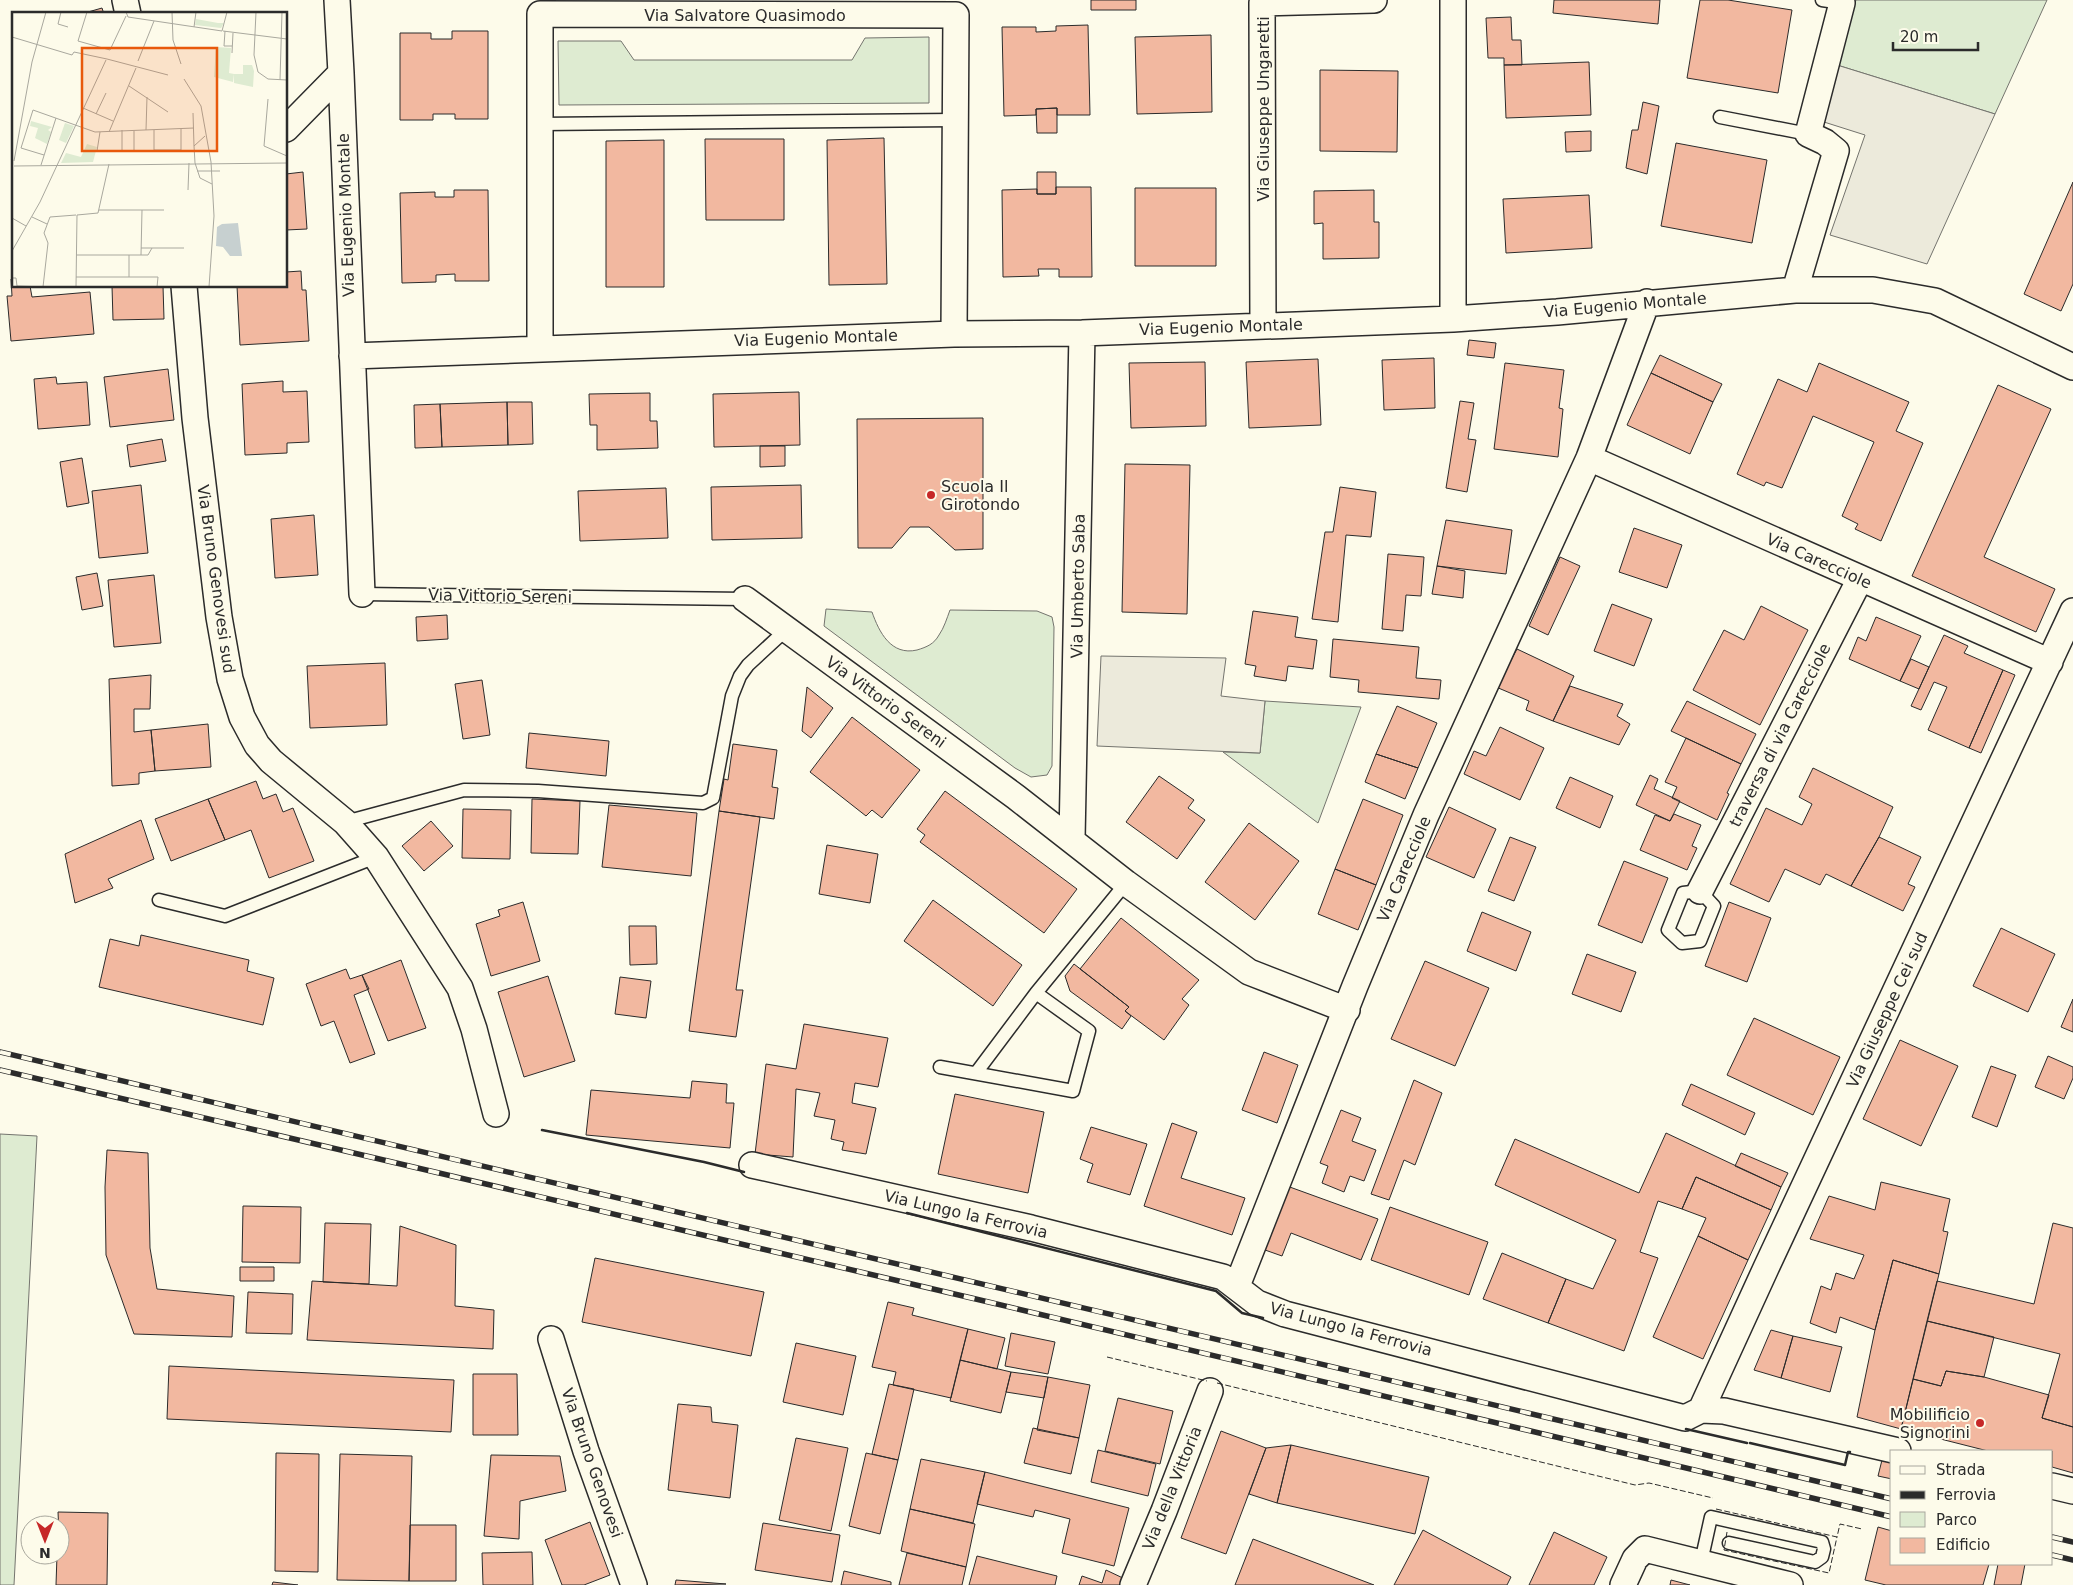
<svg xmlns="http://www.w3.org/2000/svg" width="2073" height="1585" viewBox="0 0 2073 1585" font-family="'DejaVu Sans',sans-serif">
<style>
.green{fill:#deebd1;stroke:#74746e}
.parking{fill:#eceadb;stroke:#74746e}
.building{fill:#f2b8a0;stroke:#2b2b2b}
.lines{fill:none;stroke-linecap:round;stroke-linejoin:round}
.lane-casing{stroke:#2b2b2b;stroke-width:15}
.street-casing{stroke:#2b2b2b;stroke-width:28}
.lane{stroke:#fdfbea;stroke-width:12}
.street{stroke:#fdfbea;stroke-width:25}
.rail-casing{stroke:#2b2b2b;stroke-width:5.5}
.rail{stroke:#fdfbea;stroke-width:4;stroke-dasharray:11;stroke-linecap:butt}
.fence{stroke:#2b2b2b;stroke-width:1;stroke-dasharray:6 2.5;stroke-linecap:butt}
.wall{stroke:#2b2b2b;stroke-width:2.5}
.poi-dot{fill:#c62828;stroke:#fdfbea;stroke-width:2}
.labels{text-anchor:middle;dominant-baseline:central;stroke-width:4;stroke-linejoin:round;paint-order:stroke}
.street-label{font-size:16px;fill:#2b2b2b;stroke:#fdfbea}
.poi-label{font-size:16px;fill:#2b2b2b;stroke:#fdfbea;text-anchor:start}
.inset-road{fill:none;stroke:#a9a89e;stroke-width:1}
.view{fill:#e8590c;fill-opacity:0.15;stroke:#e8590c;stroke-width:2.5}
.inset-edge{fill:none;stroke:#2b2b2b;stroke-width:2.5}
</style>
<rect width="100%" height="100%" fill="#fdfbea"/>
<path class="green" d="M1856 0H2047L1995 114 1837 65Z
M929 37V103L559 105 558 41H621L634 60H852L865 38Z
M826 609 872 612C879 632 891 656 917 650 927 647 934 644 939 635 944 628 947 618 950 610L1037 611 1052 617 1054 627 1052 766 1047 775 1031 777 1015 768 824 626Z
M1265 701 1361 707 1318 823 1223 752 1260 753Z
M0 1134 37 1136 14 1585H0Z"/>
<path class="parking" d="M1837 65 1995 114 1927 264 1830 235 1865 135 1824 122Z
M1101 656 1226 658 1221 696 1265 701 1260 753 1097 746Z"/>
<path class="building" d="M1091 0H1136V10H1091Z
M1554 0H1660L1658 24 1553 13Z
M1700 0H1728L1792 10 1778 93 1687 78Z
M102 8 104 14H81Z
M1511 17 1512 40H1521L1522 65H1504V58H1488L1486 18Z
M1088 25 1090 115H1057V108L1036 109V115L1004 116 1002 27H1036V32L1056 31V26Z
M452 31H488V119H455V114H433V120H400V33H431V39H452Z
M1211 35 1212 112 1137 114 1135 37Z
M1589 62 1591 115 1506 118 1504 65Z
M1320 70 1398 71 1397 152 1320 151Z
M1643 102 1659 106 1647 174 1626 168 1632 130H1638Z
M1057 108V133H1037L1036 109Z
M1591 131V151L1566 152 1565 132Z
M884 138 887 284 829 285 827 140Z
M705 139H784V220H706Z
M664 140V287H606V141Z
M1676 143 1767 160 1752 243 1661 226Z
M303 172 307 229 286 230V174Z
M1037 172H1056V194H1037Z
M2073 182V284L2061 311 2024 294Z
M1056 187H1091L1092 277H1059V269H1038L1039 276 1003 277 1002 190 1037 189V194H1056Z
M1135 188H1216V266H1135Z
M454 190H488L489 281H455V274L436 275V282L402 283 400 193 435 192V197H454Z
M1374 190V222H1379V258L1323 259V223L1314 224V191Z
M1589 195 1592 248 1506 253 1503 199Z
M301 271 302 290H306L309 341 240 345 237 286H286V272Z
M11 279H14V286H30L32 297 90 292 94 334 11 341 7 296H12Z
M112 286H163L164 319 113 320Z
M1469 340 1496 343 1494 358 1467 355Z
M1660 355 1722 384 1713 402 1651 373Z
M1434 358 1435 408 1384 410 1382 360Z
M1318 359 1321 425 1249 428 1246 362Z
M1205 362 1206 426 1131 428 1129 363Z
M1505 363 1564 370 1559 408 1563 409 1558 457 1494 449Z
M1819 363 1909 402 1896 431 1923 443 1881 541 1855 529 1858 524 1842 516 1874 442 1813 416 1782 488 1766 482 1764 486 1737 474 1778 379 1807 392Z
M168 369 174 420 110 427 104 377Z
M1651 373 1713 402 1690 454 1627 425Z
M56 377 57 384 87 382 90 425 38 429 34 379Z
M283 381V392L307 391 309 442 287 443V453L245 455 242 384Z
M1998 385 2051 409 1984 557 2055 589 2036 632 1912 576Z
M799 392 800 445 714 447 713 394Z
M650 393V421H657L658 448 597 450V425H590L589 394Z
M1460 401 1474 403 1468 439 1476 440 1467 492 1446 488Z
M507 402 508 445 442 447 440 404Z
M507 402H532L533 444 508 445Z
M440 404 442 447 415 448 414 405Z
M983 418V549L955 550 929 527H910L892 548H858L857 419Z
M162 439 166 461 130 467 127 445Z
M760 446H785V466L760 467Z
M82 458 89 503 67 507 60 462Z
M1125 464 1190 465 1187 614 1122 612Z
M141 485 148 553 99 558 92 491Z
M801 485 802 538 712 540 711 487Z
M1340 487 1376 492 1371 537 1346 535 1338 622 1312 619 1325 532H1333Z
M666 488 668 538 580 541 578 491Z
M314 515 318 575 275 578 271 519Z
M1446 520 1512 530 1506 574 1437 566Z
M1634 528 1682 545 1667 588 1619 572Z
M1388 554 1424 557 1421 596 1406 595 1403 631 1382 629Z
M1560 557 1580 566 1548 635 1529 626Z
M1437 566 1465 571 1463 598 1432 594Z
M97 573 103 606 82 610 76 577Z
M154 575 161 643 114 647 108 580Z
M1612 604 1652 619 1634 666 1594 651Z
M1761 606 1808 630 1760 725 1693 690 1724 630 1744 640Z
M1253 611 1298 617 1295 637 1317 640 1313 669 1288 666 1286 681 1254 676 1256 666 1245 664Z
M447 615 448 639 417 641 416 617Z
M1876 617 1921 636 1900 681 1849 659 1858 637 1866 641Z
M1944 635 1968 646 1964 653 2003 670 1969 748 1928 730 1947 687 1934 682 1921 710 1911 706Z
M1333 639 1419 647 1416 678 1441 680 1439 699 1358 692 1359 680 1330 677Z
M1517 649 1574 676 1553 721 1526 710 1529 701 1496 687Z
M1911 659 1929 667 1919 689 1900 681Z
M385 663 387 725 310 728 307 666Z
M2003 670 2015 675 1981 753 1969 748Z
M151 675 150 709H134V732L151 730 155 771 139 773V784L112 786 109 679Z
M482 680 490 735 463 739 455 684Z
M1570 686 1623 704 1617 716 1630 724 1619 745 1553 721Z
M807 687 833 708 811 738 802 731Z
M1687 701 1756 734 1741 764 1671 731Z
M1397 706 1437 723 1418 768 1376 754Z
M852 717 920 770 882 818 872 810 866 816 810 772Z
M208 724 211 767 155 771 151 730Z
M1500 727 1544 748 1520 800 1464 774 1474 751 1486 756Z
M529 733 609 741 606 776 526 768Z
M1686 738 1741 764 1727 793 1729 794 1717 820 1672 798 1677 787 1665 782Z
M733 744 777 750 772 787 778 788 774 819 719 811 724 779 728 780Z
M1376 754 1418 768 1405 799 1365 782Z
M1813 768 1893 807 1879 837 1851 886 1826 874 1820 885 1785 869 1769 902 1730 884 1766 808 1802 825 1812 804 1799 797Z
M1650 775 1658 779 1654 789 1680 801 1670 821 1636 805Z
M1159 776 1194 800 1188 808 1205 820 1177 859 1126 822Z
M1570 777 1613 796 1600 828 1556 808Z
M256 781 263 799 276 794 283 812 293 808 314 861 269 878 251 830 225 840 208 799Z
M945 791 1077 889 1044 933 920 842 925 835 917 829Z
M208 799 225 840 171 861 155 819Z
M532 799 580 801 578 854 531 853Z
M1363 799 1403 815 1376 885 1335 869Z
M609 805 697 813 691 876 602 867Z
M1449 807 1496 829 1474 878 1426 857Z
M463 809 511 810 510 859 462 858Z
M719 811 760 817 736 990H743L736 1037 689 1031Z
M1674 814 1701 825 1692 846 1697 848 1687 870 1640 850 1655 815 1670 821Z
M141 820 154 859 108 879 113 888 75 903 65 854Z
M431 821 453 846 424 871 402 846Z
M1249 823 1299 861 1255 920 1205 882Z
M1510 837 1536 847 1514 901 1488 891Z
M1879 837 1921 857 1908 884 1915 887 1903 911 1851 886Z
M827 845 878 854 870 903 819 894Z
M1624 861 1668 878 1642 943 1598 925Z
M1335 869 1376 885 1358 930 1318 914Z
M933 900 1022 965 993 1006 904 941Z
M523 902 540 961 491 976 476 924 500 916 498 910Z
M1729 902 1771 918 1747 982 1705 966Z
M1482 912 1531 932 1516 971 1467 951Z
M1121 918 1199 980 1182 999 1189 1005 1164 1040 1125 1011 1129 1007 1080 969Z
M629 926H656L657 964 630 965Z
M2001 928 2055 954 2028 1012 1973 986Z
M141 935 249 960 247 971 274 978 263 1025 99 987 110 939 139 946Z
M1587 954 1636 972 1621 1012 1572 994Z
M401 960 426 1028 388 1041 362 975Z
M1425 961 1489 988 1455 1066 1391 1039Z
M1074 964 1129 1007 1125 1011 1131 1016 1122 1029 1070 991 1065 976Z
M346 969 350 979 362 975 369 989 354 995 375 1054 350 1063 334 1021 321 1026 306 984Z
M548 976 575 1061 524 1077 498 992Z
M620 977 651 981 646 1018 615 1014Z
M2073 999V1032L2061 1027Z
M1754 1018 1840 1057 1813 1115 1727 1075Z
M804 1024 888 1038 878 1087 855 1083 852 1103 876 1108 866 1154 842 1150 844 1142 831 1139 835 1120 814 1116 820 1093 796 1089 793 1157 755 1154 766 1064 796 1069Z
M1900 1040 1958 1066 1921 1146 1863 1119Z
M1264 1052 1298 1065 1277 1123 1242 1110Z
M2048 1056 2073 1067V1078L2064 1099 2035 1087Z
M1991 1066 2016 1075 1997 1127 1972 1117Z
M1414 1080 1442 1093 1415 1165 1404 1160 1389 1200 1371 1194Z
M692 1081 727 1084 726 1103H734L730 1148 586 1135 591 1090 690 1098Z
M1691 1084 1755 1113 1745 1135 1682 1105Z
M955 1094 1044 1112 1028 1193 938 1174Z
M1341 1110 1361 1118 1352 1141 1376 1150 1364 1181 1350 1176 1344 1192 1322 1183 1328 1166 1320 1163Z
M1172 1123 1197 1132 1181 1178 1245 1198 1232 1235 1144 1206Z
M1091 1127 1147 1144 1130 1195 1087 1182 1093 1164 1080 1159Z
M1666 1133 1781 1187 1771 1210 1696 1177 1682 1209 1658 1201 1640 1252 1658 1258 1624 1351 1548 1323 1566 1279 1593 1289 1616 1240 1495 1185 1515 1139 1639 1193Z
M107 1150 148 1153 150 1248 157 1289 234 1296 232 1337 134 1334 106 1255 105 1187Z
M1741 1153 1788 1173 1781 1187 1735 1166Z
M1696 1177 1771 1210 1748 1260 1698 1236 1706 1218 1682 1209Z
M1881 1182 1950 1199 1943 1231 1948 1232 1939 1274 1893 1260 1875 1330 1840 1317 1836 1333 1810 1323 1821 1286 1831 1290 1836 1273 1854 1279 1864 1255 1810 1239 1829 1196 1875 1210Z
M1287 1186 1378 1219 1361 1260 1291 1233 1282 1256 1265 1250Z
M243 1206 301 1207 300 1263 242 1262Z
M1390 1207 1488 1242 1469 1295 1371 1260Z
M325 1223 371 1224 369 1284 323 1282Z
M2053 1223 2073 1228V1427L2042 1418 2060 1354 1927 1321 1937 1281 2034 1304Z
M400 1226 456 1245 455 1306 494 1310 493 1349 307 1340 312 1281 397 1286Z
M1698 1236 1748 1260 1703 1359 1653 1337Z
M1502 1253 1566 1279 1548 1323 1483 1299Z
M595 1258 764 1292 751 1356 582 1322Z
M1893 1260 1939 1274 1901 1429 1857 1417 1875 1330Z
M240 1267H274V1281H240Z
M248 1292 293 1294 292 1334 246 1333Z
M888 1302 914 1308 912 1315 968 1329 951 1398 893 1385 896 1372 872 1367Z
M1927 1321 1994 1337 1984 1377 1946 1371 1941 1386 1913 1379Z
M968 1329 1005 1338 997 1369 960 1360Z
M1771 1330 1793 1336 1781 1378 1754 1370Z
M1011 1333 1055 1342 1048 1374 1005 1366Z
M1793 1336 1842 1347 1830 1392 1781 1378Z
M796 1343 856 1356 843 1415 783 1402Z
M960 1360 1011 1372 1001 1413 950 1401Z
M169 1366 454 1380 451 1432 167 1419Z
M1946 1371 1984 1377 2049 1395 2042 1418 2073 1427V1473L2052 1467V1451H1988L1901 1429 1913 1379 1941 1386Z
M1011 1372 1048 1377 1044 1398 1006 1392Z
M473 1374H517L518 1435H473Z
M1048 1377 1090 1385 1079 1438 1037 1430Z
M889 1384 914 1389 898 1460 872 1454Z
M1118 1398 1173 1411 1160 1464 1105 1451Z
M678 1404 711 1407 712 1422 738 1425 730 1498 668 1490Z
M1033 1428 1079 1438 1071 1474 1024 1463Z
M1221 1431 1266 1448 1226 1554 1181 1538Z
M796 1438 848 1448 831 1531 779 1520Z
M1291 1445 1429 1477 1415 1534 1277 1503Z
M1291 1445 1277 1503 1249 1494 1266 1448Z
M1098 1450 1156 1464 1148 1496 1091 1482Z
M276 1453 319 1454 318 1572 275 1571Z
M866 1453 898 1460 880 1534 849 1526Z
M340 1454 412 1456 409 1581 337 1580Z
M491 1455 560 1456 566 1491 520 1501 519 1539 484 1536Z
M921 1459 985 1472 973 1523 910 1509Z
M1882 1460 1892 1462V1479L1878 1476Z
M985 1472 1129 1508 1114 1566 1062 1553 1070 1519 1035 1510 1033 1517 977 1504Z
M910 1509 975 1524 966 1567 901 1551Z
M58 1512 108 1513 107 1585H56L57 1555H60Z
M590 1522 610 1575 584 1585H562L545 1540Z
M763 1523 840 1535 832 1582 755 1570Z
M410 1525H456V1581H409Z
M1878 1527 1892 1531V1564H1989L1983 1585H1886L1865 1580Z
M1423 1530 1511 1577 1507 1585H1394Z
M1554 1532 1607 1557 1594 1585H1529Z
M1253 1539 1374 1585H1235Z
M532 1552 533 1585H483L482 1553Z
M907 1553 966 1567 962 1585H899Z
M977 1556 1057 1576 1055 1585H969Z
M1998 1564H2025L2021 1585H1994Z
M1106 1570 1127 1580 1125 1585H1079L1082 1576 1102 1583Z
M844 1571 891 1582V1585H841Z
M676 1580 726 1584 675 1585Z
M1671 1580 1690 1585H1670Z
M273 1582 298 1585H272Z"/>
<g class="lines">
<g class="lane-casing">
<path id="lane" d="M1822 0 1842 3
M1720 117 1808 134
M540 124 955 120
M362 594 745 599
M345 822 464 790 538 791 703 803 713 798 732 696 740 676 748 665 787 629
M1700 891 1714 906 1700 941 1682 943 1668 930 1683 893Z
M159 900 225 916 376 857
M940 1067 1073 1091 1089 1031 1036 993
M976 1073 1036 993 1126 883
M1701 1562 1711 1517 1822 1542 1824 1549 1822 1557 1815 1562 1729 1543"/>
</g>
<g class="street-casing">
<path id="street" d="M125 0 128 14
M1453 0V319
M341 73 362 594
M286 129 341 73 337 0
M184 286 195 418 219 617 230 679 242 717 257 745 271 761 345 822 376 857 460 988 474 1029 496 1114
M1795 290 1836 151 1825 142 1808 134 1842 3
M1263 326 1262 3 1374 0
M540 348V14L956 15 954 334
M352 356 954 334 1082 333 1453 319 1557 312 1795 290H1873L1935 301 2073 367
M1589 458 2050 662
M745 599 1016 797 1126 883 1249 972 1347 1010
M1072 839 1082 333
M1700 891 1860 579
M752 1165 1031 1228 1223 1277 1257 1303 1285 1314 1685 1418 1701 1410 1724 1411 1898 1451
M1237 1286 1355 986 1426 815 1589 458 1647 302
M551 1339 586 1451 634 1585
M1701 1410 1766 1268 2073 611
M2052 1486 2073 1491
M1133 1585 1164 1511 1210 1391
M1623 1585 1635 1559 1645 1549 1790 1585"/>
</g>
<use href="#lane" class="lane"/>
<use href="#street" class="street"/>
<g class="rail-casing">
<path id="rail" d="M0 1052 1892 1499
M0 1070 980 1300 1892 1517
M2052 1537 2073 1542
M2052 1555 2073 1560"/>
</g>
<use href="#rail" class="rail"/>
<path class="fence" d="M1107 1357 1207 1381
M1217 1383 1635 1485 1649 1483 1713 1498
M1716 1509 1837 1537 1840 1524 1862 1529
M1727 1532 1724 1550 1829 1573 1837 1537"/>
<path class="wall" d="M542 1130 704 1162 744 1172
M907 1213 1216 1291 1242 1313 1263 1318
M1686 1429 1747 1443
M1750 1443 1845 1465 1848 1452H1850"/>
</g>
<g class="poi-dot">
<circle cx="931" cy="495" r="5"/>
<circle cx="1980" cy="1423" r="5"/>
</g>
<g class="labels">
<g class="street-label">
<text x="745" y="15">Via Salvatore Quasimodo</text>
<text transform="translate(1263 109) rotate(-90)">Via Giuseppe Ungaretti</text>
<text transform="translate(346 215) rotate(-92)">Via Eugenio Montale</text>
<text transform="translate(1625 305) rotate(-5)">Via Eugenio Montale</text>
<text transform="translate(1221 327) rotate(-2)">Via Eugenio Montale</text>
<text transform="translate(816 338) rotate(-2)">Via Eugenio Montale</text>
<text transform="translate(1819 561) rotate(24)">Via Carecciole</text>
<text transform="translate(216 579) rotate(82)">Via Bruno Genovesi sud</text>
<text transform="translate(1078 586) rotate(-89)">Via Umberto Saba</text>
<text transform="translate(500 596) rotate(1)">Via Vittorio Sereni</text>
<text transform="translate(886 702) rotate(36)">Via Vittorio Sereni</text>
<text transform="translate(1780 735) rotate(-63)">traversa di via Carecciole</text>
<text transform="translate(1404 869) rotate(-67)">Via Carecciole</text>
<text transform="translate(1887 1010) rotate(-65)">Via Giuseppe Cei sud</text>
<text transform="translate(966 1214) rotate(13)">Via Lungo la Ferrovia</text>
<text transform="translate(1351 1329) rotate(15)">Via Lungo la Ferrovia</text>
<text transform="translate(592 1463) rotate(71)">Via Bruno Genovesi</text>
<text transform="translate(1172 1488) rotate(-68)">Via della Vittoria</text>
</g>
<g class="poi-label">
<text x="941" y="486">Scuola Il<tspan x="941" dy="18">Girotondo</tspan></text>
<text x="1970" y="1414" text-anchor="end">Mobilificio<tspan x="1970" dy="18">Signorini</tspan></text>
</g>
</g>
<g transform="translate(12 12)">
<rect width="275" height="275" fill="#fdfbea"/>
<path d="M184 7 206 11H212L209 16 183 13ZM204 35 219 36 217 61 222 62 221 70 202 65ZM231 53H240L242 59 241 75 222 71V62H231ZM19 109 40 115 36 118 39 120 35 132 23 126 26 116 18 114ZM53 111 62 114 54 131 47 128ZM75 132 85 135 81 150 49 151 54 141 69 145Z" fill="#deebd1"/>
<path d="M226 211 230 244H218L211 235 204 234 205 215 210 212Z" fill="#c7d0d0"/>
<path class="inset-road" d="M49 0 46 12 56 15M75 0 66 29 98 38 114 4M114 0 116 5 210 19 215 0M160 0 161 28 169 52M244 0 242 43 246 60 256 67 275 68M182 15 184 0M211 19 275 27M213 19 212 34H220M0 25 60 43 62 40 95 47 156 63M220 41 221 21M126 49 142 9M172 67 189 94 199 150 202 204 197 275M268 68 270 0M117 74 156 100M256 87 252 134 275 144M71 96 101 109M181 101 182 134M84 102 94 81M110 118V139H122V119M134 118 135 85M142 118V138H169V117M97 120 124 56M193 124 182 134 183 151 188 166 200 172M85 139 88 120M32 143 9 136 21 98 83 120 182 116M2 149 20 50 34 0M29 153 44 106M2 154 275 151M185 159H208M176 178 177 151M87 198H152M20 205 35 212M0 206 14 214M129 236H172M0 239 28 190 94 48M64 243H136L140 236M129 243 130 198M64 265H146L145 275M117 265V243M0 266H4L5 274 34 275M31 275 36 231 32 221 38 205 64 203M64 275 65 203 86 201 97 152"/>
<path class="view" d="M70 36H205V139H70Z"/>
<rect width="275" height="275" class="inset-edge"/>
</g>
<rect x="1890" y="1450" width="162" height="115" fill="#fdfbea" stroke="#a9a89e"/>
<rect x="1900" y="1466" width="25" height="8" fill="#fdfbea" stroke="#a9a89e"/>
<text x="1936" y="1475" font-size="15" fill="#2b2b2b">Strada</text>
<rect x="1900" y="1491" width="25" height="8" fill="#2b2b2b" stroke="#a9a89e"/>
<text x="1936" y="1500" font-size="15" fill="#2b2b2b">Ferrovia</text>
<rect x="1900" y="1512" width="25" height="15" fill="#deebd1" stroke="#a9a89e"/>
<text x="1936" y="1525" font-size="15" fill="#2b2b2b">Parco</text>
<rect x="1900" y="1538" width="25" height="15" fill="#f2b8a0" stroke="#a9a89e"/>
<text x="1936" y="1550" font-size="15" fill="#2b2b2b">Edificio</text>
<g transform="translate(45 1540) rotate(180)"><circle r="24" fill="#fdfbea" stroke="#a9a89e"/>
<path d="M0-4L9 19L0 12L-9 19Z" fill="#c62828"/>
<text y="-8" font-size="14" font-weight="bold" text-anchor="middle" fill="#2b2b2b">N</text>
</g>
<path d="M1893 42v8h85v-8" fill="none" stroke="#2b2b2b" stroke-width="2.5"/>
<text x="1900" y="42" font-size="15" fill="#2b2b2b" stroke="#fdfbea" stroke-width="4" paint-order="stroke">20 m</text>
</svg>
